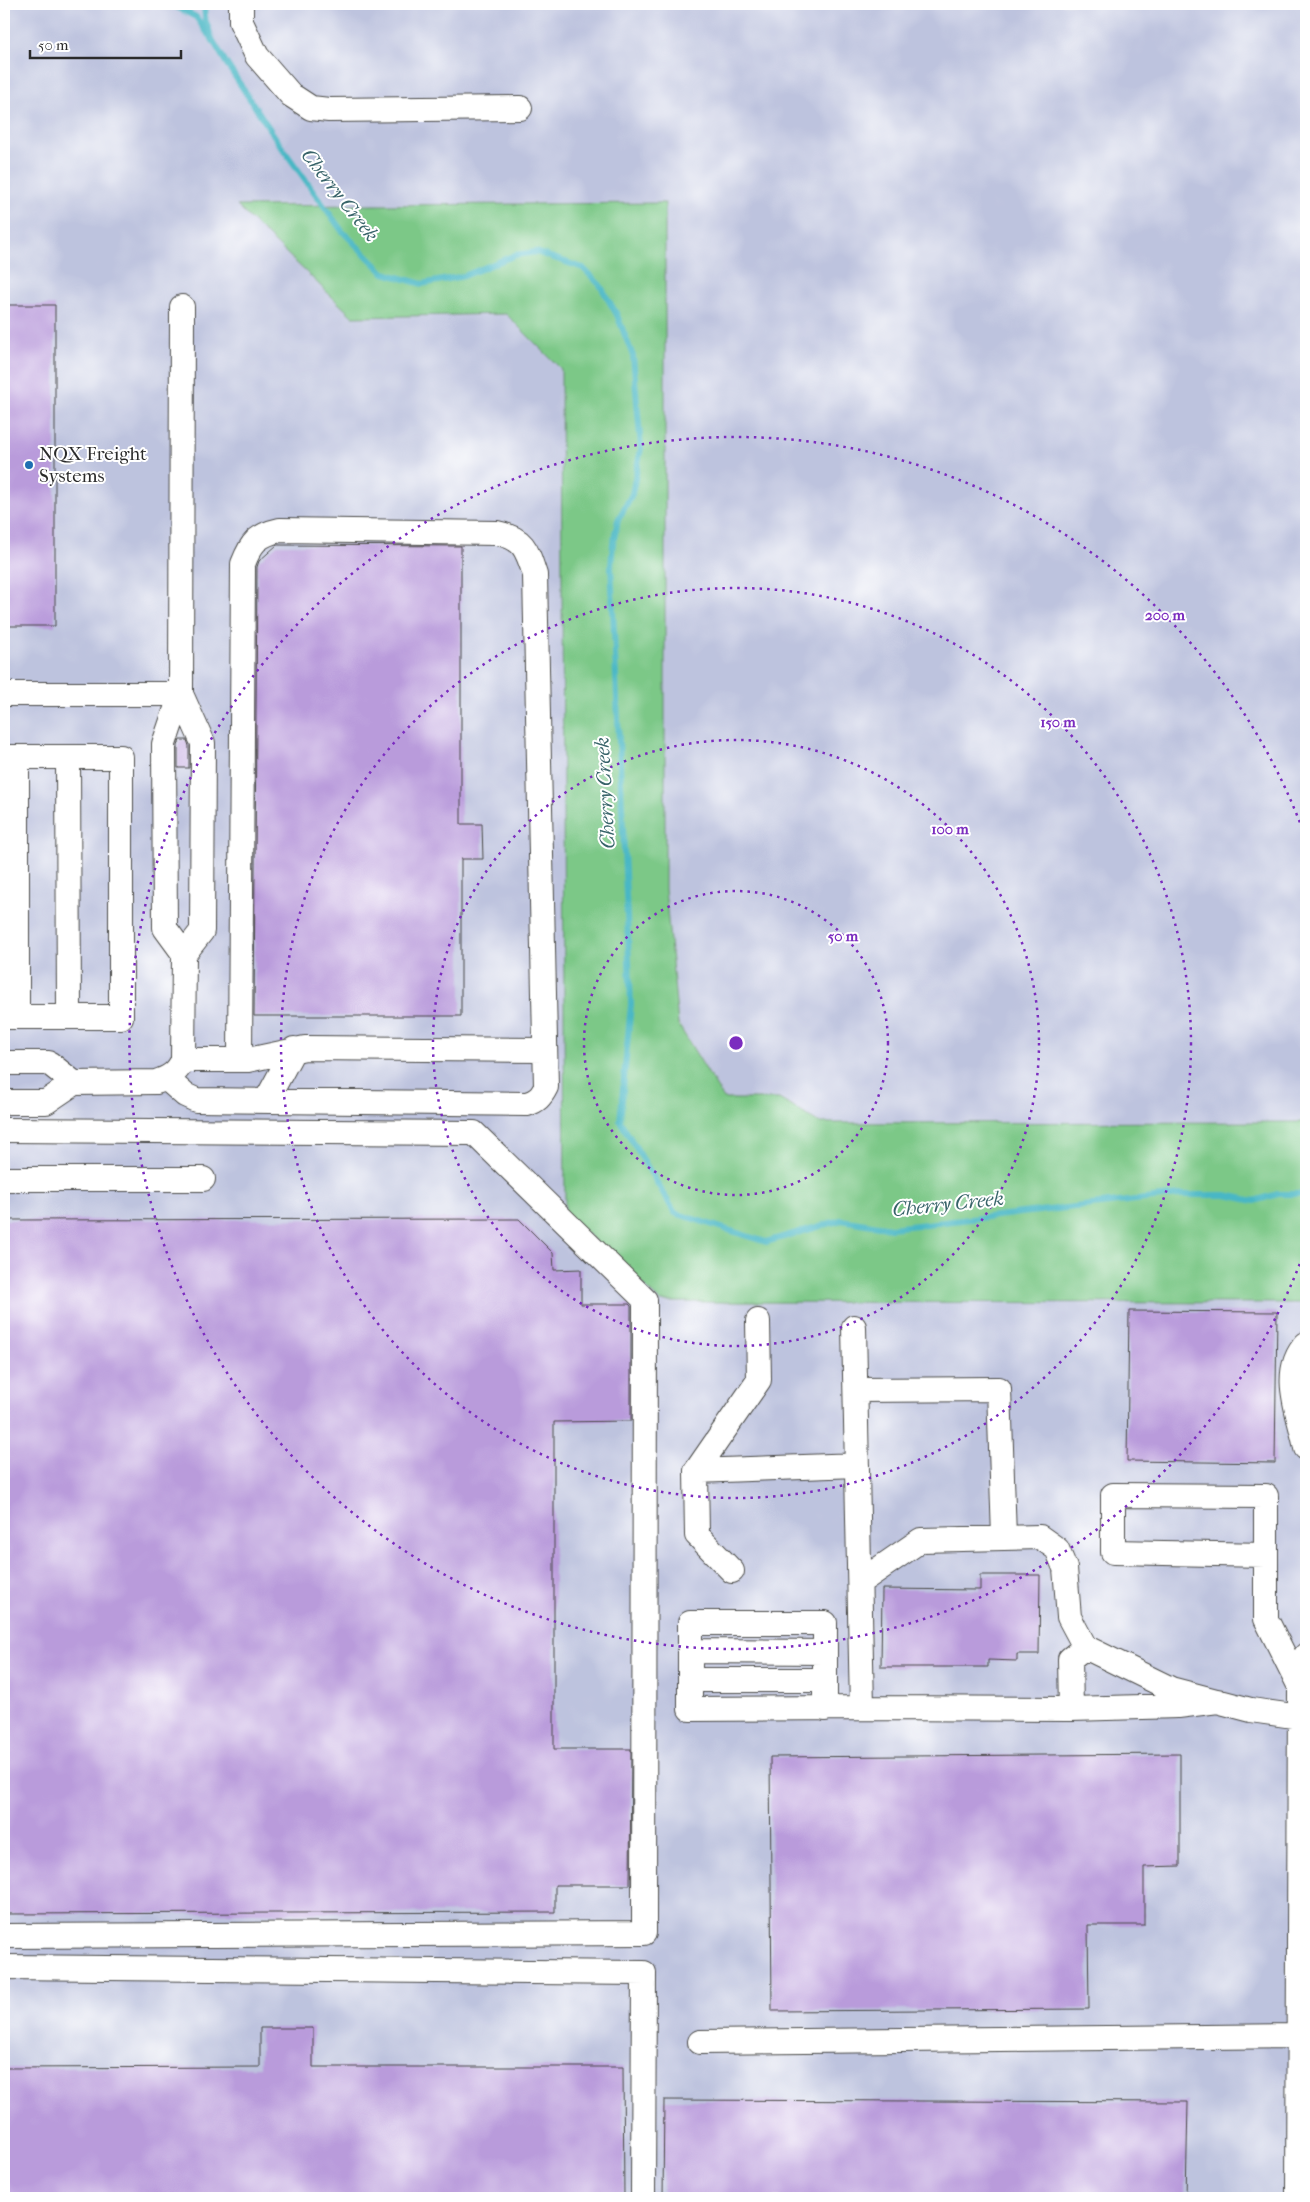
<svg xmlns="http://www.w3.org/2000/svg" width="1310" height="2202" viewBox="0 0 1310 2202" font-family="'IM FELL French Canon',serif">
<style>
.industrial{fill:#bdc3de}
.green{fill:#7bc887;stroke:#537a59}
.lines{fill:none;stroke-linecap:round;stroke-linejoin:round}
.stream{stroke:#4ab7c5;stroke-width:6}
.building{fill:#b99bdb}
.minor-casing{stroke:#494946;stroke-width:26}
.minor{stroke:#fff;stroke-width:24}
.ring{fill:none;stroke:#7b2cbf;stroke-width:2.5;stroke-dasharray:2.5 5}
.poi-dot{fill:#1f6fb2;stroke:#fff;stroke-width:2}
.labels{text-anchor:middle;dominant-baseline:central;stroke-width:4;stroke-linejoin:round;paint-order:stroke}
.poi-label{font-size:19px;fill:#2b2b2b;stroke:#fff;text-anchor:start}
.water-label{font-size:20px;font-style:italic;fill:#376369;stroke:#fff}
.centre{fill:#7b2cbf;stroke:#fff;stroke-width:2.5}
.ring-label{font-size:15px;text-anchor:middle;font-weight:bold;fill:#7b2cbf;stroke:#fff;stroke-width:4;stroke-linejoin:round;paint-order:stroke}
</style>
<rect width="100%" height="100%" fill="#fff"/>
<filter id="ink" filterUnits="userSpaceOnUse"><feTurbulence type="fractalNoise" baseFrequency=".02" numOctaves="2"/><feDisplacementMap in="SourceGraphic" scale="10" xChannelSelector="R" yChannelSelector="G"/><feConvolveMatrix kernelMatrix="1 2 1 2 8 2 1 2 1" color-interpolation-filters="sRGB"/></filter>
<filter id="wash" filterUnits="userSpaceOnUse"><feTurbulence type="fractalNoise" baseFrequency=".0096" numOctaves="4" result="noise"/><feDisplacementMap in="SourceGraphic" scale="20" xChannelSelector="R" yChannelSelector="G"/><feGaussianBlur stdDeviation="1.12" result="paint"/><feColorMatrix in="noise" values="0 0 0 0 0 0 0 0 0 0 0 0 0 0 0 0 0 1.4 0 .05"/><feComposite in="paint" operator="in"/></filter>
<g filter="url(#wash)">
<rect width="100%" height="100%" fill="#f4f0de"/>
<path class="industrial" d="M4 4H1306V1122L820 1123 779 1099H724L678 1023 665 889V203L237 206 353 317 506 314 561 369 562 511 661 1302 1306 1303V2198H4V1117L96 1116H4Z"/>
<path class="green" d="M665 203V889L678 1024 724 1099H779L820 1123 1306 1122V1303L661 1302 565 1213 561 369 506 314 353 317 237 206Z"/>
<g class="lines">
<path class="stream" d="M171 4 196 17 208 34
M204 4 205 19 212 39 228 66 281 146 342 231 384 273 422 284 464 276 515 255 536 252 583 268 600 285 617 315 633 356 641 448 632 494 618 520 613 543 611 566 631 1004 620 1121 675 1213 766 1242 841 1220 891 1228 1180 1195H1226L1254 1201 1278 1194H1306"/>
</g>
<g id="blocks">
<path class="building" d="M4 305H55V626H4Z
M277 545 461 546V824H482L483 859H461V1016H254L257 567 259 561Z
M180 740H187L189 746V768H178V746Z
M519 1219 553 1253 554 1270 581 1269V1304H629L631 1306V1421L554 1422V1749H631L630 1885H555V1912L4 1914V1220Z
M1129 1311 1277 1312 1275 1463 1127 1461Z
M980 1575H1040L1039 1654H1017V1661L988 1660V1667H881L882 1589 980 1590Z
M1180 1754V1866L1144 1867V1925H1088L1089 2009 772 2011 770 1757Z
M260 2028H313V2067H623L624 2198H4V2068L260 2067Z
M664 2100 1188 2102 1186 2198H663Z"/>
</g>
</g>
<g filter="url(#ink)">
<use href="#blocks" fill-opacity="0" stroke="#494946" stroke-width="1"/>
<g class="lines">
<g class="minor-casing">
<path id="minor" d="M241 4V22L257 56 291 95 311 108 329 110 520 108
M4 694H181L182 307
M181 694 203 743 202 931 184 954
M4 757H121V1017H4
M17 757V1017
M68 757 69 1017
M183 1060H248L305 1048 545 1050
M4 1063H49L74 1083
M167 1079 185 1095 196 1100 527 1104C537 1101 541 1097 546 1087L535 575C527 550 524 538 497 533L280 530C257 535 251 543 243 564L240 1060
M266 1101 294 1049
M4 1102H46L74 1083 156 1082C169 1078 177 1073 183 1060L184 954 165 928 164 744 181 694
M4 1130 474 1133 645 1300 644 1933 4 1936
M4 1179H203
M854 1327 862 1708 1071 1709 1178 1706 1218 1701
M1306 1344C1279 1373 1300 1415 1306 1448
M856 1390 999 1389 1004 1537
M696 1471 857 1465
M1266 1555 1113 1552V1495L1266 1496V1619L1300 1687
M732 1571 697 1535 696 1471 759 1380 758 1321
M860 1582 921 1540 1040 1537 1057 1549 1065 1568 1069 1617 1085 1647 1171 1689 1251 1710 1300 1717
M690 1651 825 1652
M690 1680H825
M825 1709V1623H690V1709L862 1708
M1071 1709 1070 1659 1085 1647
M4 1967 644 1973 643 2198
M700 2042 1298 2036
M1298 2198 1300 1687 1306 1655"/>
</g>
<use href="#minor" class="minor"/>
</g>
</g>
<g class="ring">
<circle cx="736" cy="1043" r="152"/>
<circle cx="736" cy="1043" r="303"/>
<circle cx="736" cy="1043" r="455"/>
<path d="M1305 1250A606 606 0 1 1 1305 836"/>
</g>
<circle class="poi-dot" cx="29" cy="465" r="5"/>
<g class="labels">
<g class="poi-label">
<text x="39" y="454">NQX Freight<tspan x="39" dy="22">Systems</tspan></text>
</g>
<g class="water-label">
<text transform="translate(340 195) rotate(52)">Cherry Creek</text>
<text transform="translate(605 793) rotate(-93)">Cherry Creek</text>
<text transform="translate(948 1204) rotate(-6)">Cherry Creek</text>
</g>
</g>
<circle cx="736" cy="1043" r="8" class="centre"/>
<g class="ring-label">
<text x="1165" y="620">200 m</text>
<text x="1058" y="727">150 m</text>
<text x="950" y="834">100 m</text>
<text x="843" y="941">50 m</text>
</g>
<rect width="1310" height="2202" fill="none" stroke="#fff" stroke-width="20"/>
<path d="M30 50v8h151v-8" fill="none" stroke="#2b2b2b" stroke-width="2.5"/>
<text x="38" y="50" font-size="15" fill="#2b2b2b" stroke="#ffffff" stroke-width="4" paint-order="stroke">50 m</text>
</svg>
